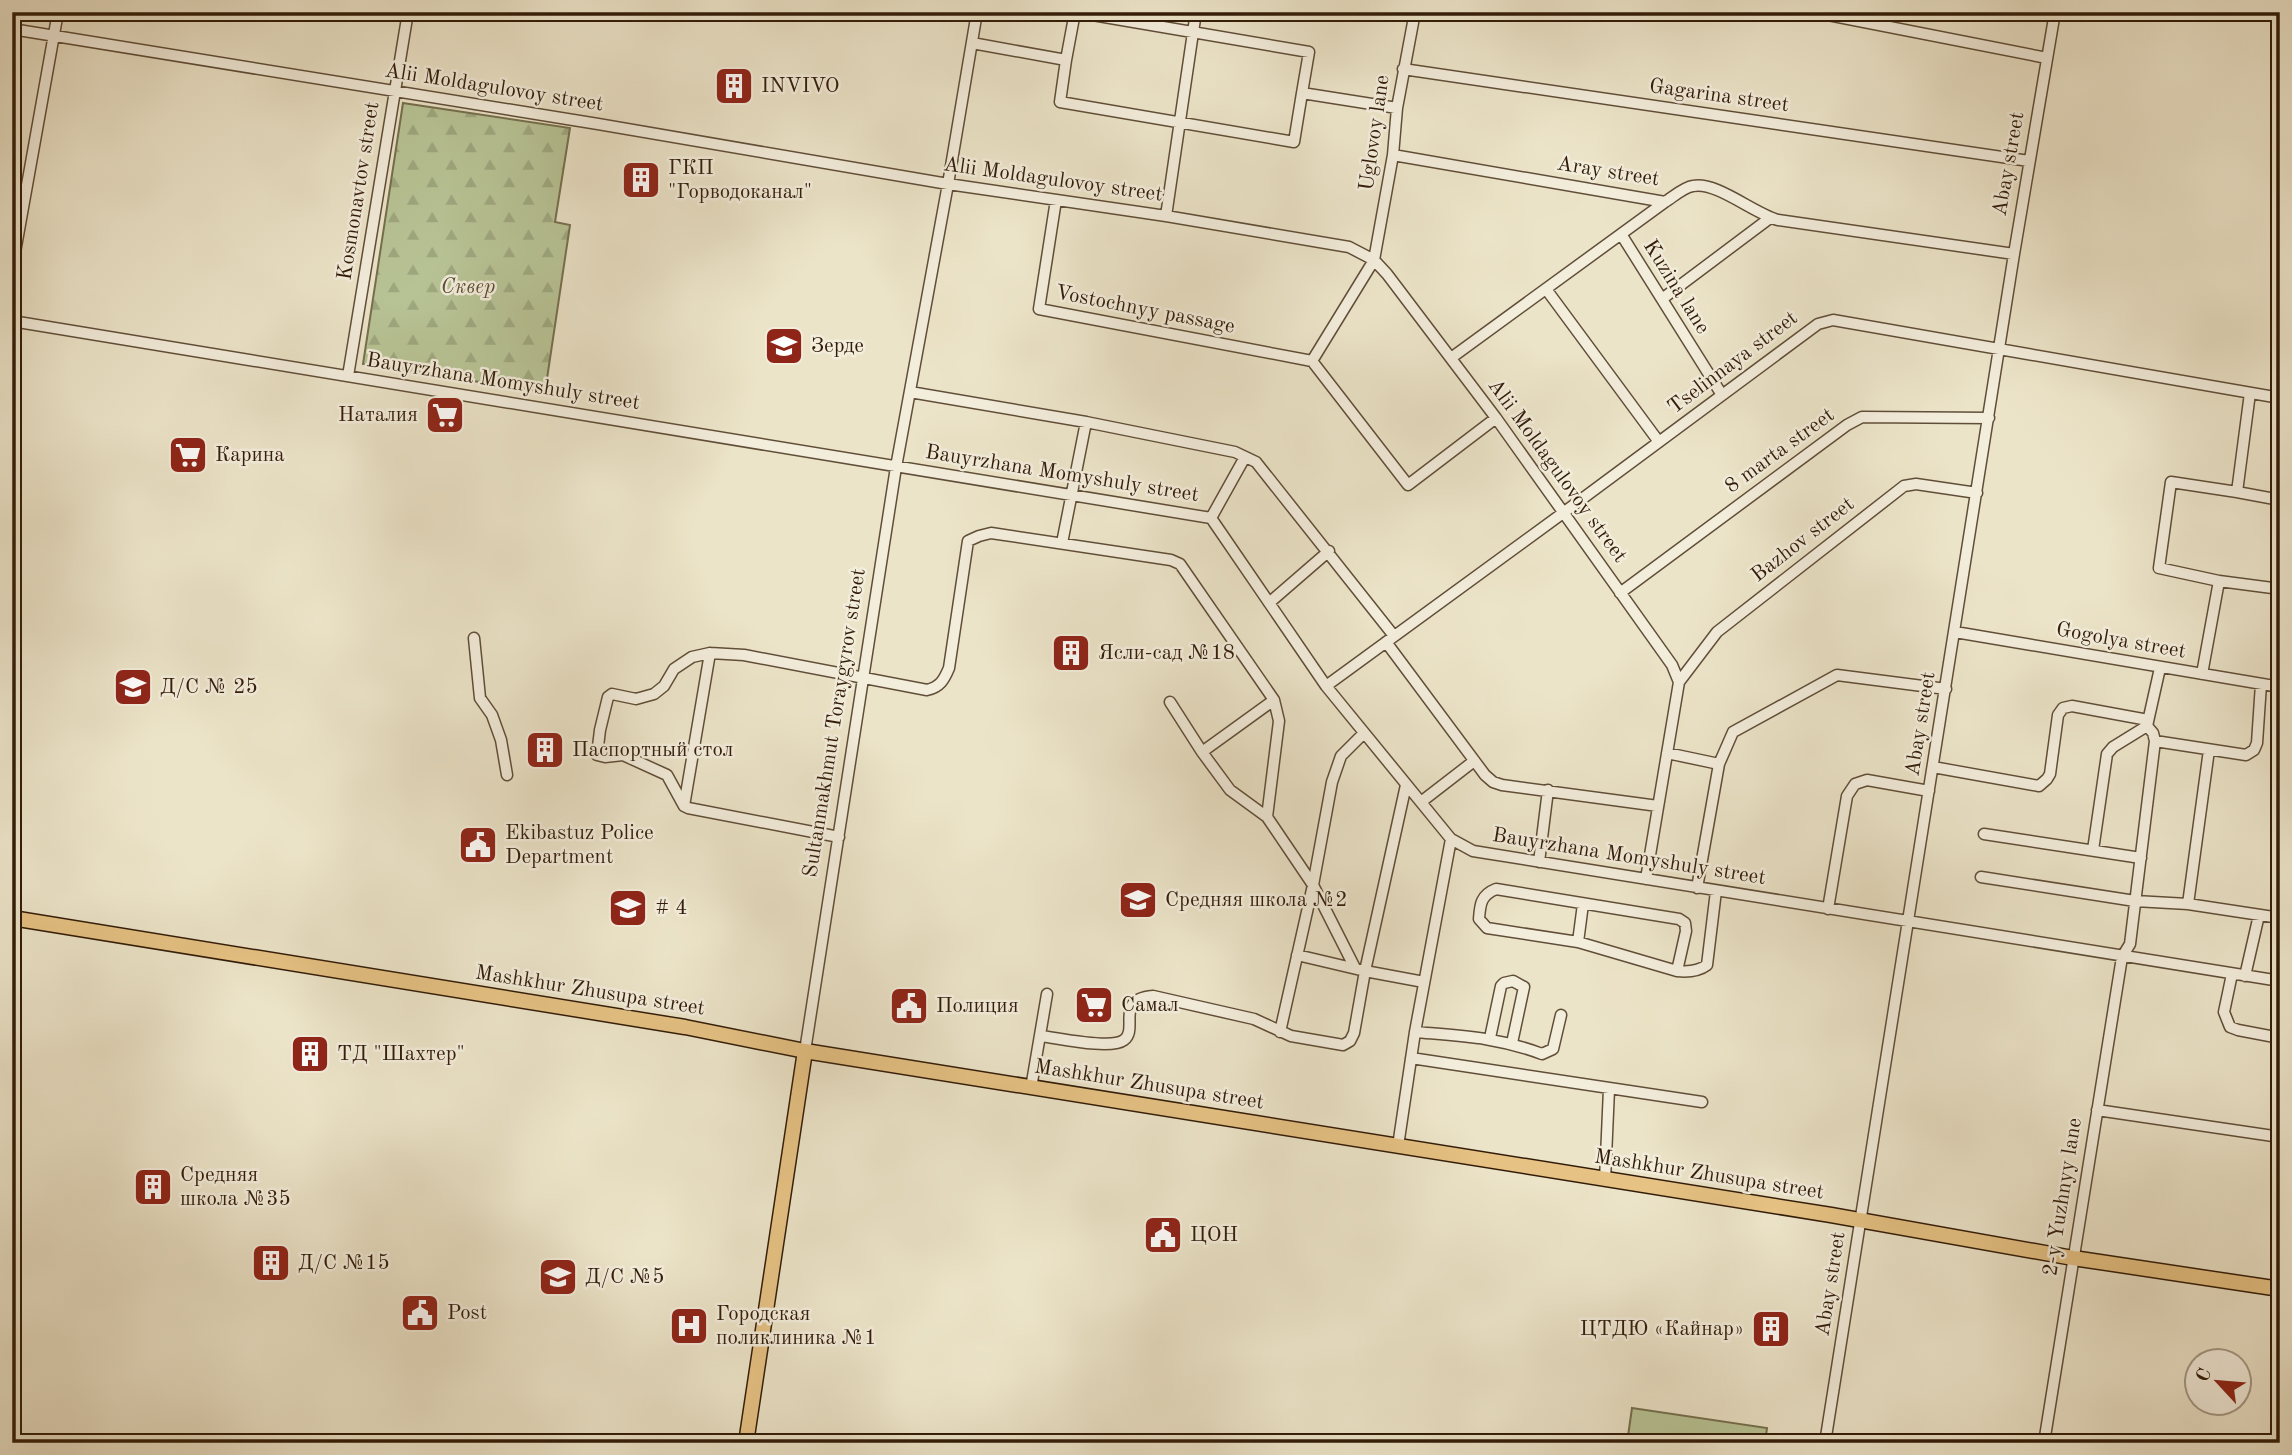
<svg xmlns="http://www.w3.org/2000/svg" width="2292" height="1455" viewBox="0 0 2292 1455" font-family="'Old Standard TT',serif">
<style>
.green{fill:#b8c496;stroke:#75704f;stroke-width:2}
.forest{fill:url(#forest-firs);stroke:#75704f;stroke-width:2}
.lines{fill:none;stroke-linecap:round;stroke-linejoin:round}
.minor-casing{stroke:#604e38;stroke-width:13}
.major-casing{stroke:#321c08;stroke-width:17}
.minor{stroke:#f3eddc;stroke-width:10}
.major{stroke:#e6c284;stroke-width:14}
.labels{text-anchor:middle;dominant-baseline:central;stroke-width:5;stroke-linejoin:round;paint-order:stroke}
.poi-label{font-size:21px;fill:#321c08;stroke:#f3eddc;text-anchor:start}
.street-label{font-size:21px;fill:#321c08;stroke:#f3eddc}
.park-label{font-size:21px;font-style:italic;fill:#5a4e33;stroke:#f3eddc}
</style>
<defs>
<pattern id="forest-firs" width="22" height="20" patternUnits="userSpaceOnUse" patternTransform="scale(1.75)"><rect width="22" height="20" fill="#b8c496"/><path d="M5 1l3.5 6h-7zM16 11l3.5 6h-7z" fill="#9fa880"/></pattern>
</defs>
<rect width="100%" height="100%" fill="#ece4c9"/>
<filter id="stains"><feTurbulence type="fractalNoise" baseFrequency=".00286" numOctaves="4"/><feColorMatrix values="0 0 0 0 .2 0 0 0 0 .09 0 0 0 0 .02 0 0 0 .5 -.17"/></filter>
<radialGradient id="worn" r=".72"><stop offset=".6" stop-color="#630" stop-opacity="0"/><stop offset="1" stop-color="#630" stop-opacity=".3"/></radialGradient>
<path class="green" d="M1632 1408 1767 1428 1765 1443H1627Z"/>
<path class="forest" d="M403 103 570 128 555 222 570 225 545 392 363 364Z"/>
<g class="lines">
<g class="minor-casing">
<path id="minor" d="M1415 12 1397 108 1393 155 1374 260 1312 361 1408 485 1496 418
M1813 12 2047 58
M2255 12 2280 16
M12 29 598 124 948 184 1166 216 1349 247 1374 260 1387 274 1496 418 1672 665 1679 682 1646 879
M972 43 1066 60 1075 12 1309 52 1302 93 1397 108
M1066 60 1060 102 1294 142 1302 93
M1403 69 2029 161
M1393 155 1665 202C1673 197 1684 187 1693 186 1716 181 1753 213 1778 220L2014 254
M1056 200 1039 309 1312 361
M1166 216 1196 12
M1621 234 1722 395
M12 269 58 12
M1546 289 1659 442
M1662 299 1770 218
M12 321 1211 518 1326 686 1451 839 1473 851 2280 981
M1451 358 1665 202
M348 376 408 12
M910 392 1086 422 1235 452 1256 462 1394 636
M2237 492 2280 500
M1211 518 1245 457
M1062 543 1086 422
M2219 581 2280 589
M1620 593 1847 425 1862 417 1989 418
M1269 603 1329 551
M1955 632 2280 687
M474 638 480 698 492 715 501 740 507 775
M1386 642 1485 775 1493 782 1502 785 1658 806
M2202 674 2219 581 2159 568 2171 482 2237 492 2250 393
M1679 682 1717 632 1904 486 1916 484 1977 493
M1326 686 1563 513 1818 324 1833 320 2280 398
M1170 702 1202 752 1230 790 1267 817
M2155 741 2246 755 2254 750 2257 743 2261 684
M1202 752 1274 700
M1667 753 1719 764 1733 732 1837 675 1946 689
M1933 767 2039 786 2047 779 2050 774 2058 715 2063 708 2072 706 2148 720
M1421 802 1474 761
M684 806 710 653
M1984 834 2141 858
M839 837 688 808 684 806 667 775 623 755 605 757 597 755 600 730 608 697 612 694 636 699 654 694 664 686 674 669 692 657 710 653 744 655 927 690C940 687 944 680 949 668L968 541 979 536 991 533 1171 560 1180 564 1274 700 1279 721 1267 817 1313 885 1355 968
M2093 850 2107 754 2113 747 2147 726
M1539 862 1548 790
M1981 877 2135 901 2188 904 2280 918
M1697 888 1719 764
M2188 904 2209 750
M1828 909 1847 796 1855 784 1867 780 1929 791
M1578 942 1583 904
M1297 955 1365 971 1406 785
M1677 971 1686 931 1685 923 1679 919 1496 889C1481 895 1480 904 1479 919L1487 928 1578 942 1677 971C1687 972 1699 971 1707 965L1716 891
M2232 974 2224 1012 2230 1027 2238 1030 2280 1038
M2245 976 2259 915
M1280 1032 1313 885 1332 782 1341 756 1364 733
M1415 1032C1462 1036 1497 1037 1542 1054L1553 1049 1561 1015
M1041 1036C1058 1038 1111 1050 1124 1040 1139 1029 1114 999 1153 996L1254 1019 1291 1036 1343 1045 1350 1041 1354 1033 1365 971 1424 982
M1490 1038 1501 986 1504 983 1513 981 1524 987 1512 1043
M805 1051 896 467 948 184 977 12
M1411 1058 1702 1102
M1031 1088 1047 994
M2097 1110 2280 1137
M1398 1146 1415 1032 1451 839
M1605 1180 1609 1089
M1825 1443 2014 254 2055 12
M2044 1443 2122 957 2130 944 2155 741 2153 733 2147 726 2160 668"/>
</g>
<g class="major-casing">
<path id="major" d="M12 918 685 1027 805 1051 1831 1215 2073 1258 2280 1289
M746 1443 805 1051"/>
</g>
<use href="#minor" class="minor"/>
<use href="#major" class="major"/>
</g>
<defs>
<g id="building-square" transform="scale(2.0125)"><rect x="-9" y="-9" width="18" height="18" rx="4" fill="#8f2418" stroke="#f3eddc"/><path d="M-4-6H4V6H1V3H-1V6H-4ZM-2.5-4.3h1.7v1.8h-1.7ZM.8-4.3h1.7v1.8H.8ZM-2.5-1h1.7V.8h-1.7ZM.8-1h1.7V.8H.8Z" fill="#fff"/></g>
<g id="school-square" transform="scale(2.0125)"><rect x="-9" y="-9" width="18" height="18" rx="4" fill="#8f2418" stroke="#f3eddc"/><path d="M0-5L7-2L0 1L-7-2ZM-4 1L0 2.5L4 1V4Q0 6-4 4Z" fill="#fff"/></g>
<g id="supermarket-square" transform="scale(2.0125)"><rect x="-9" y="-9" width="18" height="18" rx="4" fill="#8f2418" stroke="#f3eddc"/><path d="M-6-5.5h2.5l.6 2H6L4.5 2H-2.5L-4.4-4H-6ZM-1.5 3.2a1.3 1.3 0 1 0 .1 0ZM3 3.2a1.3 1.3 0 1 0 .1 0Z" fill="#fff"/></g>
<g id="civic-square" transform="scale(2.0125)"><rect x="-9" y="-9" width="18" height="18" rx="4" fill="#8f2418" stroke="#f3eddc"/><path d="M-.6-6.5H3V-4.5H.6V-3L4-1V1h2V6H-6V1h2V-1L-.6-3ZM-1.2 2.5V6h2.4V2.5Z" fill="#fff"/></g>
<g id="hospital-square" transform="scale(2.0125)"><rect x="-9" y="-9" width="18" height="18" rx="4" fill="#8f2418" stroke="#f3eddc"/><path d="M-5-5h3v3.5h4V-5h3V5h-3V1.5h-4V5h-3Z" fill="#fff"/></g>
</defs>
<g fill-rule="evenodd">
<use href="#building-square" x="734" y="86"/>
<use href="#building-square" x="641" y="180"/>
<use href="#school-square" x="784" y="346"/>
<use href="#supermarket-square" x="445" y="415"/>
<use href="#supermarket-square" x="188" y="455"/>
<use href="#building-square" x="1071" y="653"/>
<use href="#school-square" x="133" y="687"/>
<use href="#building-square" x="545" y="750"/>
<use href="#civic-square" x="478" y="845"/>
<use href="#school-square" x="1138" y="900"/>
<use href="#school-square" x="628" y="908"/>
<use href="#supermarket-square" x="1094" y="1005"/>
<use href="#civic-square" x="909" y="1006"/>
<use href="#building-square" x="310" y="1054"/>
<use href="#building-square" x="153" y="1187"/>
<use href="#civic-square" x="1163" y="1235"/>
<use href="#building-square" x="271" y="1263"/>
<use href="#school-square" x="558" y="1277"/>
<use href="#civic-square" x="420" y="1313"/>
<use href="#hospital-square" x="689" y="1326"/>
<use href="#building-square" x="1771" y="1329"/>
</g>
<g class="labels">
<g class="poi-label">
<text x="761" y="86">INVIVO</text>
<text x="668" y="168">ГКП<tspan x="668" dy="24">"Горводоканал"</tspan></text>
<text x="811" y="346">Зерде</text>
<text x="418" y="415" text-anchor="end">Наталия</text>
<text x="215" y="455">Карина</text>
<text x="1098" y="653">Ясли-сад №18</text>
<text x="160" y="687">Д/С № 25</text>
<text x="572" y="750">Паспортный стол</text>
<text x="505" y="833">Ekibastuz Police<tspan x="505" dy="24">Department</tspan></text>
<text x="1165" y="900">Средняя школа №2</text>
<text x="655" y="908"># 4</text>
<text x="1121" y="1005">Самал</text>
<text x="936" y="1006">Полиция</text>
<text x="337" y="1054">ТД "Шахтер"</text>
<text x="180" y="1175">Средняя<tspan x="180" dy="24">школа №35</tspan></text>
<text x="1190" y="1235">ЦОН</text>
<text x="298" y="1263">Д/С №15</text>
<text x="585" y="1277">Д/С №5</text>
<text x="447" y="1313">Post</text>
<text x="716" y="1314">Городская<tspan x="716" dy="24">поликлиника №1</tspan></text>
<text x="1744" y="1329" text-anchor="end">ЦТДЮ «Кайнар»</text>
</g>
<g class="street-label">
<text transform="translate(494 88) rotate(9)">Alii Moldagulovoy street</text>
<text transform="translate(1719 96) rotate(8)">Gagarina street</text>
<text transform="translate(1375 133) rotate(-82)">Uglovoy lane</text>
<text transform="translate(2009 164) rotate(-80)">Abay street</text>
<text transform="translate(1608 172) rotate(9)">Aray street</text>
<text transform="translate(1053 180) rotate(8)">Alii Moldagulovoy street</text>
<text transform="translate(359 191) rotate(-81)">Kosmonavtov street</text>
<text transform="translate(1676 287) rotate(58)">Kuzina lane</text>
<text transform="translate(1145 310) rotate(11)">Vostochnyy passage</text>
<text transform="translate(1733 363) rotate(-37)">Tselinnaya street</text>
<text transform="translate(503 382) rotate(9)">Bauyrzhana Momyshuly street</text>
<text transform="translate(1780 451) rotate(-36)">8 marta street</text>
<text transform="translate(1557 471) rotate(54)">Alii Moldagulovoy street</text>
<text transform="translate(1062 474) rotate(9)">Bauyrzhana Momyshuly street</text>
<text transform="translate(1803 540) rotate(-38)">Bazhov street</text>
<text transform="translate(2121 641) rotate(10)">Gogolya street</text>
<text transform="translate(835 723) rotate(-81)">Sultanmakhmut Toraygyrov street</text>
<text transform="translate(1921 724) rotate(-81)">Abay street</text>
<text transform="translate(1629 857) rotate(9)">Bauyrzhana Momyshuly street</text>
<text transform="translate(590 991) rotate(9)">Mashkhur Zhusupa street</text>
<text transform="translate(1149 1085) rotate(9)">Mashkhur Zhusupa street</text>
<text transform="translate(1709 1175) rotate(9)">Mashkhur Zhusupa street</text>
<text transform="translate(2063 1197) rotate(-81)">2-y Yuzhnyy lane</text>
<text transform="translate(1831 1284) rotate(-81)">Abay street</text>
</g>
<g class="park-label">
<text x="468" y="287">Сквер</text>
</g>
</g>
<rect width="2292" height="1455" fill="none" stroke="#ece4c9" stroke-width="42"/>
<rect x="14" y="14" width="2264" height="1427" fill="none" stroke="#321c08" stroke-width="3.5"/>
<rect x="21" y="21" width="2250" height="1413" fill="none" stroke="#321c08" stroke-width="2"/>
<g transform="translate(2218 1382) rotate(296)"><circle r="33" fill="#f3eddc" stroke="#a69987" stroke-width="2"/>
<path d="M0-5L12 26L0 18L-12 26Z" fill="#8f2418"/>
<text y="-10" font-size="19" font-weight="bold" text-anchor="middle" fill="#321c08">С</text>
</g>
<rect width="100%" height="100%" filter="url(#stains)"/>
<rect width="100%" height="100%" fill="url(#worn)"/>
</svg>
